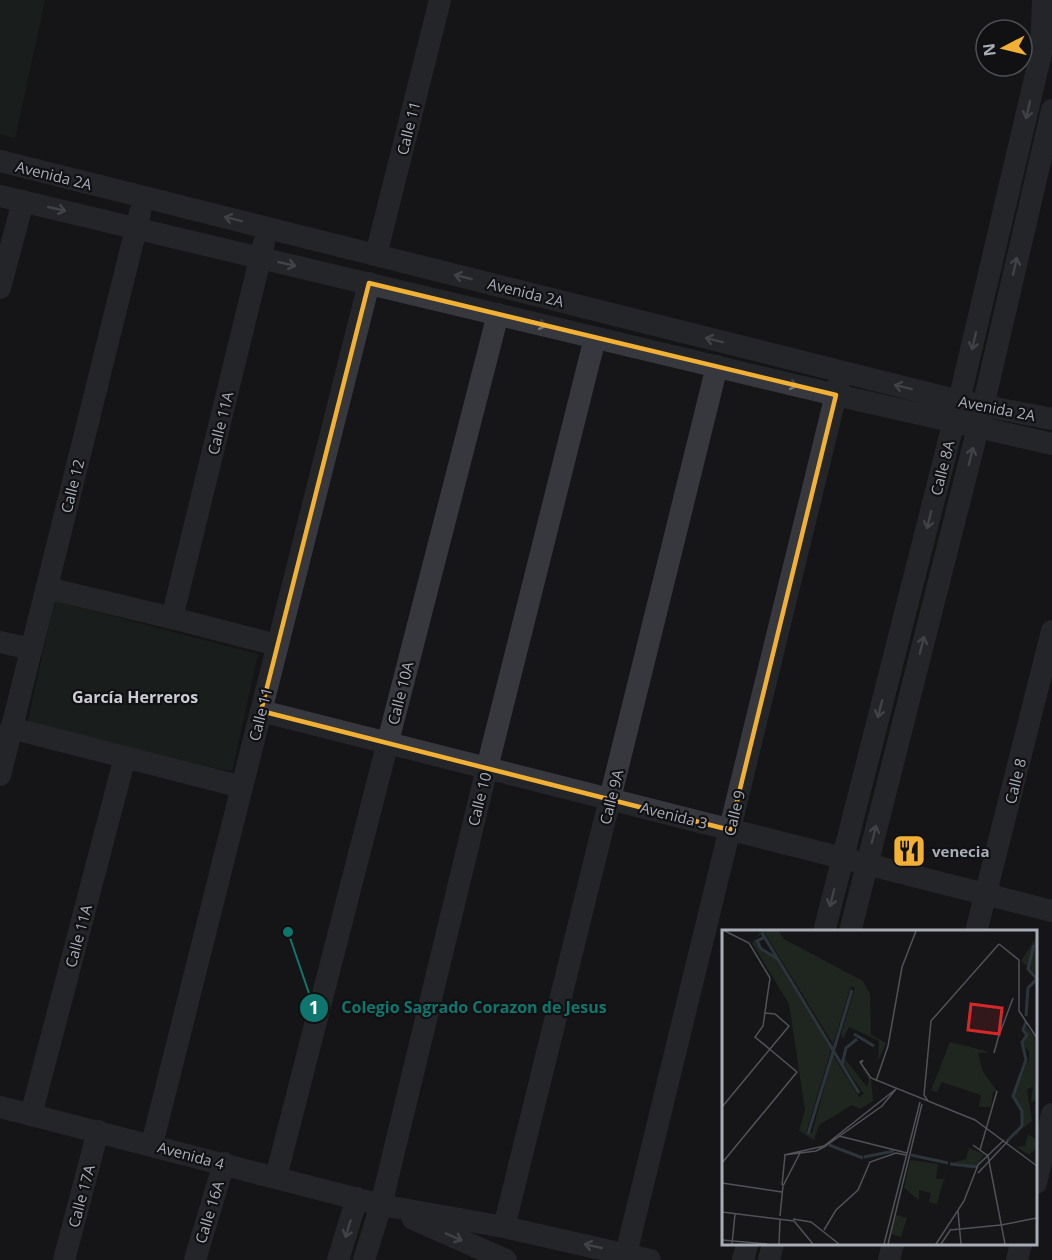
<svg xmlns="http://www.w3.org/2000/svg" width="1052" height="1260" viewBox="0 0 1052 1260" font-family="'Open Sans',sans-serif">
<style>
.green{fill:#1e261f}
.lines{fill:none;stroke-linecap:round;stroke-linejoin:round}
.minor{stroke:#37383d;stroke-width:22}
.oneway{stroke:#757881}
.marked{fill:none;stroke:#f2b134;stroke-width:4.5;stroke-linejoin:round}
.labels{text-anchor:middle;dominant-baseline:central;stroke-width:4.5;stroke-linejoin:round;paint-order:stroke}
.street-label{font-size:15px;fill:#a8adb8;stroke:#111113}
.poi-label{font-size:15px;font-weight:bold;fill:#a8adb8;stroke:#111113;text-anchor:start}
.neighbourhood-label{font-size:16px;font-weight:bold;fill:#c9ccd4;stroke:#111113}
.inset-river{fill:none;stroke:#2c353c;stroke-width:3}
.inset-road{fill:none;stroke:#505258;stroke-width:1.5}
.view{fill:#d62828;fill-opacity:0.15;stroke:#d62828;stroke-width:3}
.inset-edge{fill:none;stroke:#a8adb8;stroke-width:3}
.leader{fill:none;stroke:#0f766e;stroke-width:2}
.callout-dot{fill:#0f766e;stroke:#111113;stroke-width:2}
.mark-label{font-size:18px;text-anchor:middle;font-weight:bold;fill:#fff}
.callout-label{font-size:16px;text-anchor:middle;font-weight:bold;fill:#0f766e;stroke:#111113;stroke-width:4.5;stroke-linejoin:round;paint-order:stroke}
</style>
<rect width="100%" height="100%" fill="#161618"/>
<path class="green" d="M0 0H45L15 138 0 134Z
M54 601 258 654 232 771 24 740Z"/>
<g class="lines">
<path class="minor" d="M0 161 959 401 1052 419
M0 196 836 395 1052 444
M376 255 440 0
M0 288 23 201
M47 588 172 618 277 645
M172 618 264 243
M0 642 31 649
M261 711 1052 911
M11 728 242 787
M0 775 140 213
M824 932 959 401 1041 53 1043 1
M850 932 978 428 1052 110
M976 932 1052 631
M0 1107 381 1205 504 1227 650 1260
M31 1115 125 757
M152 1144 369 283
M276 1177 498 314
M1036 1183 1052 1114
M413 1219 506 1260
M504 1227 717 366
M626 1254 839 382
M64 1260 98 1131
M195 1260 224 1163
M338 1260 357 1198
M364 1260 381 1205 487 768 595 338
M743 1260 747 1244
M769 1260 773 1244
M889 1260 893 1244
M1017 1260 1021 1244"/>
</g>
<defs><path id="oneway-shaft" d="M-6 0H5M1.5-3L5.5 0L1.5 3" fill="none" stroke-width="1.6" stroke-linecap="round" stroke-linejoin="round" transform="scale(1.5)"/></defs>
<g class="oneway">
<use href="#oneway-shaft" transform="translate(1028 110) rotate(103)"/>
<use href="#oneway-shaft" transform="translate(57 209) rotate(13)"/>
<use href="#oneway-shaft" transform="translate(233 219) rotate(-166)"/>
<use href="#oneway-shaft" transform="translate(287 264) rotate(13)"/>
<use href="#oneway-shaft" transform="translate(1015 266) rotate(-77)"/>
<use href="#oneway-shaft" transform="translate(463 277) rotate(-166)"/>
<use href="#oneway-shaft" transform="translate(538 324) rotate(14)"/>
<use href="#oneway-shaft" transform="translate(714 340) rotate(-166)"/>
<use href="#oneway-shaft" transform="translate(974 341) rotate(103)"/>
<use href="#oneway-shaft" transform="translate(789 384) rotate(13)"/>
<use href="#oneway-shaft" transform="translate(903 387) rotate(-166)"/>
<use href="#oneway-shaft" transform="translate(971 456) rotate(-76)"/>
<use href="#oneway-shaft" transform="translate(929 520) rotate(104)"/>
<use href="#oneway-shaft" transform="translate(922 645) rotate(-76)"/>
<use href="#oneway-shaft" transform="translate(880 709) rotate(104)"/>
<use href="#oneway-shaft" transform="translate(874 834) rotate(-76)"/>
<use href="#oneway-shaft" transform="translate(832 898) rotate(104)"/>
<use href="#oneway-shaft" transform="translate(348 1229) rotate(107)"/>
<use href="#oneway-shaft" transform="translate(454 1237) rotate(24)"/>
<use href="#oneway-shaft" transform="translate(593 1246) rotate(-167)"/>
</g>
<path d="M0 0H1052V1260H0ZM369 283 836 395 730 830 261 711Z" fill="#161618" fill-opacity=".55" fill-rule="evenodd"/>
<path class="marked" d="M369 283 836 395 730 830 261 711Z"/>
<defs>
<g id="restaurant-square" transform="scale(1.725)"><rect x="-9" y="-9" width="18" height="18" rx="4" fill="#f2b134" stroke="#111113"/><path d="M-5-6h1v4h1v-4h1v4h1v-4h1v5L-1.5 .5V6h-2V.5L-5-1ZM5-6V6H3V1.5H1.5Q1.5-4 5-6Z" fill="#111"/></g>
</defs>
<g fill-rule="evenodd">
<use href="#restaurant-square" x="909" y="851"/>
</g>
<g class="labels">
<g class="street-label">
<text transform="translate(408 128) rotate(-76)">Calle 11</text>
<text transform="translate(54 175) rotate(14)">Avenida 2A</text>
<text transform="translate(526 292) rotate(14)">Avenida 2A</text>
<text transform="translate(997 408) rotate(11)">Avenida 2A</text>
<text transform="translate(220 423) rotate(-76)">Calle 11A</text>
<text transform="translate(942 468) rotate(-76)">Calle 8A</text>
<text transform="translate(72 486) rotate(-76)">Calle 12</text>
<text transform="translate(400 693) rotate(-76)">Calle 10A</text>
<text transform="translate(260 714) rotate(-76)">Calle 11</text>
<text transform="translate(1015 781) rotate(-76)">Calle 8</text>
<text transform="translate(611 797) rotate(-76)">Calle 9A</text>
<text transform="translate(479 799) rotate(-76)">Calle 10</text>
<text transform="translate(734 813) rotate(-76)">Calle 9</text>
<text transform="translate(674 815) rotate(14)">Avenida 3</text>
<text transform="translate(78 936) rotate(-75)">Calle 11A</text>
<text transform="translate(191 1155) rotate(15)">Avenida 4</text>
<text transform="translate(81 1196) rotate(-75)">Calle 17A</text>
<text transform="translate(209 1212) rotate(-73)">Calle 16A</text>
</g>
<g class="poi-label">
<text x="932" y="851">venecia</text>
</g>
<g class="neighbourhood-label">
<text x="135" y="697">García Herreros</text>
</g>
</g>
<g transform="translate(722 930)">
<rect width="315" height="315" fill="#161618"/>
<path d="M39 1H57L62 9 141 51 148 64 149 105 164 113 156 131 157 111 127 97 121 109 119 104 133 58 129 56 111 114 42 2 33 9 39 21 54 29 109 120 84 203H90L111 125 137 167 142 164 122 135 123 129 145 157 147 150 137 133 149 149 151 171 138 179 130 175 97 195 92 210 77 201 83 180 67 74 30 13ZM315 6V45L299 31ZM303 95 315 109V170L309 172 311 157 305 159 310 191 295 203 298 207 294 204 286 211 300 195 297 176 291 167 307 129V121L300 114 305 105ZM228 112 268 122 256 123 261 142 275 161 271 162 269 177H257L259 165 220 152 215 162 209 160ZM306 204 315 210V218L307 225 295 217 303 216ZM247 218 262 224 255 237 228 233 244 229ZM188 230 216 234 214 249H221L225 237 215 274 207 272 209 263 197 260V270L182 258ZM174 285 185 288 179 307 169 304Z" fill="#1e261f"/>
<path class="inset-river" d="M40 3 137 163M43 7 35 11 39 19 56 29M304 86 306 58 315 49 306 39 312 15M132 104 152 116M120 135 124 118 135 109M86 204 130 60M285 211 300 196V181L291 166 304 130 300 112 305 105 301 100 304 92M107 215 141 228M189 225 226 233M142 227 172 221M228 234 256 237"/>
<path class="inset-road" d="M277 14 297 30V81L315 108M278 103 291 68M272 123 277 105M139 133 141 130 138 132 149 148 253 190 315 236M154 151 166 116 180 37 194 1M174 159 160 176 102 217 94 221 62 225 102 216ZM206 171 202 165 209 91 277 14M0 177 67 96 53 84 43 83M117 206 185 223M251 215 266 226 283 314M258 220 275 161M0 233 75 142 33 107 41 96 48 48 27 13 3 1M256 243 286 211M0 253 60 262M60 255 63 225M236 281 239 314M0 282 72 291 91 314M58 286 61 256 78 223M71 289 89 292 117 314M279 295 315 288M102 300 114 280 136 260 148 232 174 223 184 225M228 300 279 295M0 310 45 314M10 314 13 284M57 314 58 290M162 314 198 172M166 314 200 174M214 314 242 271 256 235 282 210M219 314 229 299"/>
<path class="view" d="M249 74 280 78 277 104 246 100Z"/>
<rect width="315" height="315" class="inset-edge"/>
</g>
<path class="leader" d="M288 932L314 1008"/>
<g class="callout-dot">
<circle cx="288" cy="932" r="6"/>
<circle cx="314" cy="1008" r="15"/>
</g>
<g class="mark-label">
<text x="314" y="1014">1</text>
</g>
<g class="callout-label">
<text x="474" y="1013">Colegio Sagrado Corazon de Jesus</text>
</g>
<g transform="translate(1004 48) rotate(263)"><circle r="28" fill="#111113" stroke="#4d4f55" stroke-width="1.5"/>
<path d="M0-4.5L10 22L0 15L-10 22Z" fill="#f2b134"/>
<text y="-9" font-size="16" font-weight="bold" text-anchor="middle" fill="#a8adb8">N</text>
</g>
</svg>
